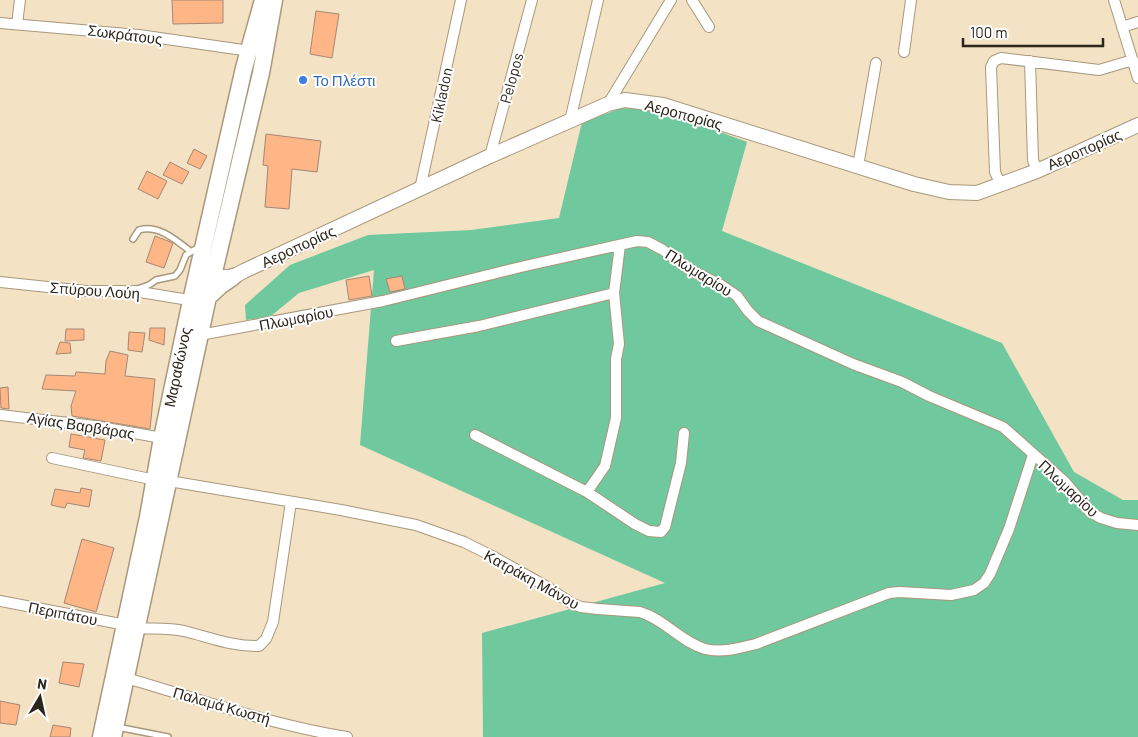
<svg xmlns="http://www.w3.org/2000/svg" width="1138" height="737" viewBox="0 0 1138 737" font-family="Barlow,sans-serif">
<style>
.forest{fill:#70c89e}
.building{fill:#ffb687;stroke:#a48776}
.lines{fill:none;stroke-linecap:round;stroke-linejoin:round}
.lane-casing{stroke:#a8987c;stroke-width:8}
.street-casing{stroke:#a8987c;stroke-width:12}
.secondary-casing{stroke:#a8987c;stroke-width:16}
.primary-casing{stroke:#a8987c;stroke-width:19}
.lane{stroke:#fff;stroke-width:5}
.street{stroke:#fff;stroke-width:10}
.secondary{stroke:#fff;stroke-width:14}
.primary{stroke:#fff;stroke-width:16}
.shop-dot{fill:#3f7fe0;stroke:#fff;stroke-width:2}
.labels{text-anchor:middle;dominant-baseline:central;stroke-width:4;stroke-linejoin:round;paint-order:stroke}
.street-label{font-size:15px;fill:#2b251a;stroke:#fff}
.shop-label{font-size:15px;fill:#366cbe;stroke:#fff;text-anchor:start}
</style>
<rect width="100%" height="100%" fill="#f3e2c4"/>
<path class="forest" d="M622 108 664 111 747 142 722 231 1002 343 1074 472 1123 500H1138V737H483L482 633 665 583 360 445 374 270 299 293 271 316 246 320 245 305 290 265 368 235 471 230 559 218 582 122Z"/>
<path class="building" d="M172 0H223V23L173 24Z
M316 11 339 14 332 58 310 54Z
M266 134 321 141 317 172 292 169 289 209 265 207 268 166 263 165Z
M194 149 207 156 200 169 187 163Z
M170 162 189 172 182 184 163 175Z
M147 171 167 181 158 199 138 189Z
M155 236 173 243 164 268 146 262Z
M369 276 372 296 349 300 346 280Z
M402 276 405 289 390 292 386 279Z
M150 328H165L164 345 149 340Z
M66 329H84V340L65 341Z
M129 332 145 333 142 352 128 350Z
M60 342 70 343 71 353 56 354Z
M110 351 128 355 125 376 155 379 150 429 72 416 71 406 76 391 42 389 46 375 75 376 76 372 105 374 106 361Z
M8 387 9 409 1 408 0 388Z
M71 434 105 440 101 461 83 458 85 450 69 447Z
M81 488 92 490 89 507 67 503 65 508 51 505 55 489 80 493Z
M82 539 114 548 96 612 64 603Z
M63 662 84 664 79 687 59 683Z
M0 701 20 705 16 725 0 723Z
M53 725 71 728 70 737H50Z"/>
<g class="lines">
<g class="lane-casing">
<path id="lane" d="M133 239 139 230C158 224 176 240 190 251
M137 289 149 285 156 280 175 276 180 270 186 255 199 247
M117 727 168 737"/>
</g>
<g class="street-casing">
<path id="street" d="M692 0 709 27
M1114 0 1138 78
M0 23 139 35 250 51
M17 24 20 0
M1122 27 1138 22
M904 52 911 0
M1030 61 1033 160 1037 171
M608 104 671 0
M570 121 598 0
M490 156 532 0
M858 166 876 63
M1001 185 995 172 991 67 994 61 1001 58 1099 70 1133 60
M420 189 461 0
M0 282 86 291H134L195 301
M200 335 383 301 525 266 637 241 648 242 663 250 692 271 721 285 737 296 748 311 758 321 853 364 902 382 929 396 1003 427 1065 482 1090 512 1101 518 1117 523 1138 525
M396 341 479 326 614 293
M0 415 95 426 162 438
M475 435 587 492 635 524 649 531 661 532 665 527 681 463 684 433
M52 458 155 480
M169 481 341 510 416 525 464 542 492 556 544 585 571 603 581 607 598 609 640 612C664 619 681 642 705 649 722 653 740 648 756 644L889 593 900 592 951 595 974 590 984 583 990 574 1009 529 1033 455
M587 492 605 466 616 418V359L619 344 614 293 620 245
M0 601 126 625
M137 628C152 629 169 628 184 631 209 637 233 647 259 646L266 639 273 622 291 502
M126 678C199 699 272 725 347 737"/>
</g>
<g class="secondary-casing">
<path id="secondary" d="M222 277H233L244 271 490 156 608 104 625 100 663 105 914 184 949 192 977 193 1037 171 1138 125"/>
</g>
<g class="primary-casing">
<path id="primary" d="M208 297 220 286 233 277
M101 737 148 517 162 438 191 301 244 68 263 0
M113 737 208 297 261 73 274 0"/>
</g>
<use href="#lane" class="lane"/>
<use href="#street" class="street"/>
<use href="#secondary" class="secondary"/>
<use href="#primary" class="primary"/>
</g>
<circle class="shop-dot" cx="303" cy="80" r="5"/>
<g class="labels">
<g class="street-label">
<text transform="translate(125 34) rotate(7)">Σωκράτους</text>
<text transform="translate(511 78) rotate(-75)">Pelopos</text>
<text transform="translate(441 95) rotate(-78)">Kikladon</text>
<text transform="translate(684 114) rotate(15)">Αεροπορίας</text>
<text transform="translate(1084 149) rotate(-24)">Αεροπορίας</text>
<text transform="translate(298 246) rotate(-25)">Αεροπορίας</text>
<text transform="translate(699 272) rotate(32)">Πλωμαρίου</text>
<text transform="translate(95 290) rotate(4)">Σπύρου Λούη</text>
<text transform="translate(296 318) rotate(-11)">Πλωμαρίου</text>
<text transform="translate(177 367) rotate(-78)">Μαραθώνος</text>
<text transform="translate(81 425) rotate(9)">Αγίας Βαρβάρας</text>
<text transform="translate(1069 488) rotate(43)">Πλωμαρίου</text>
<text transform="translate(532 579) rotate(29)">Κατράκη Μάνου</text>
<text transform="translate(63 613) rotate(11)">Περιπάτου</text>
<text transform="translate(222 705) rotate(16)">Παλαμά Κωστή</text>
</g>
<g class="shop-label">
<text x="313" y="80">Το Πλέστι</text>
</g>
</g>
<g transform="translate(40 697) rotate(9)" stroke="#ffffff" stroke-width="4" paint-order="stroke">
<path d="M0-4L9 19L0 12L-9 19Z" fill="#2b251a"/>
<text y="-8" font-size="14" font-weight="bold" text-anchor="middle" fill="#2b251a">N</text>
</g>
<path d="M963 38v8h140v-8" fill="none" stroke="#2b251a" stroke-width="2.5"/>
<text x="970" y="38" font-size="15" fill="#2b251a" stroke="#ffffff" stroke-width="4" paint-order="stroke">100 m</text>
</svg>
